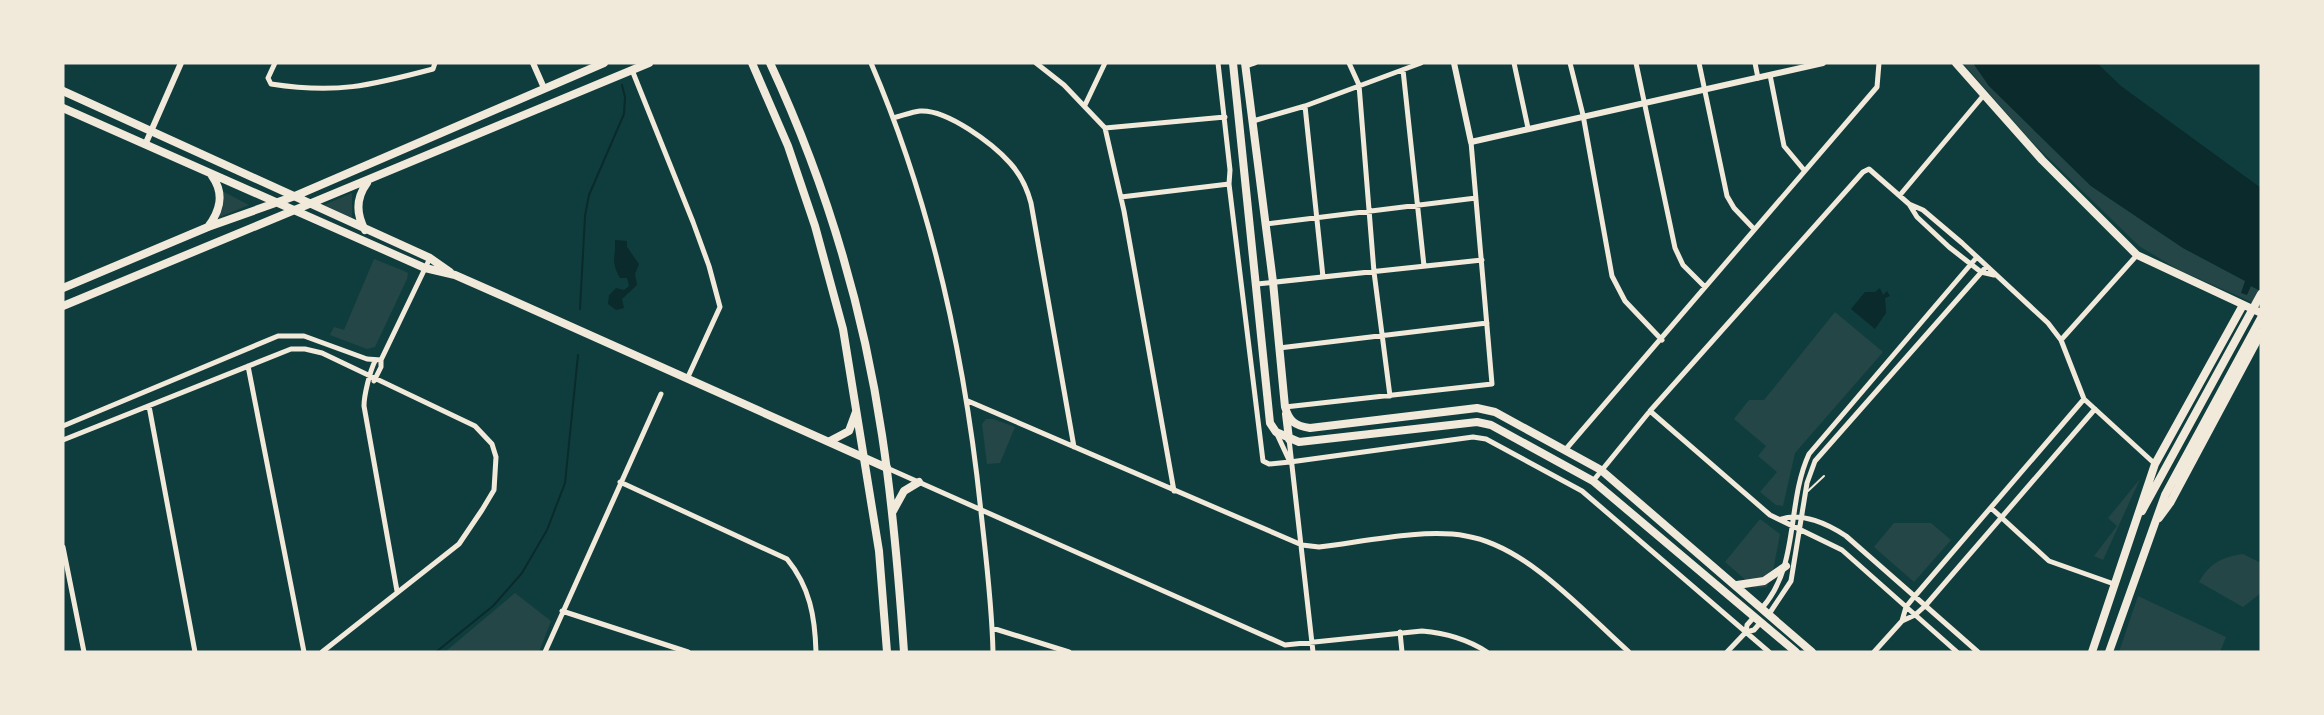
<svg xmlns="http://www.w3.org/2000/svg" width="2324" height="715" viewBox="0 0 2324 715" font-family="Spectral,serif">
<style>
.green{fill:#244646}
.water{fill:#0a2a2b}
.lines{fill:none;stroke-linecap:round;stroke-linejoin:round}
.stream{stroke:#0a2a2b;stroke-width:2}
.service{stroke:#f1e9da;stroke-width:2}
.minor{stroke:#f1e9da;stroke-width:5}
.tertiary{stroke:#f1e9da;stroke-width:6}
.secondary{stroke:#f1e9da;stroke-width:8}
.primary{stroke:#f1e9da;stroke-width:8}
</style>
<rect width="100%" height="100%" fill="#0f3d3e"/>
<path class="green" d="M1963 63H1973L1989 86 2091 186 2183 248 2246 281 2241 293 2250 286 2261 291V306L2179 270 2139 246 2029 139Z
M222 191 249 205 217 218Z
M352 193V218L324 205Z
M374 259 404 271 408 273 407 279 375 347 367 349 330 335 334 327 344 330Z
M1835 312 1883 352 1795 453 1783 506 1776 505 1760 492 1777 472 1758 456 1766 446 1734 419 1749 400H1764Z
M986 419H993L1015 427 1000 463 987 464 982 424Z
M2140 479 2103 560 2094 556 2117 526 2108 518Z
M1760 519 1780 534 1773 571 1767 587 1755 588 1725 562Z
M1894 523H1931L1951 540 1914 582 1874 547Z
M2243 554 2261 563V593L2243 607 2199 582C2210 563 2222 557 2243 554Z
M515 593 551 621 539 652H445Z
M2138 596 2226 637 2220 652H2119Z"/>
<path class="water" d="M1973 63H2097L2121 86 2261 188V291L2251 286 2247 295 2241 293 2245 281 2183 248 2091 186 1989 86Z
M615 240 627 241V247L639 264 635 274 637 285 622 299 624 308 616 310 608 304 609 295 616 288 624 290 629 286 627 278H620C610 260 616 258 615 240Z
M1880 288 1883 295 1887 291 1890 296 1885 298 1886 313 1875 329 1851 309 1865 292H1875Z"/>
<g class="lines">
<path class="stream" d="M580 309 585 216 589 195 624 114 625 97 622 85
M436 652 493 606 522 573 547 530 565 483 578 355"/>
<path class="service" d="M1808 491 1824 476"/>
<path class="minor" d="M275 63 268 78 271 84C336 94 369 86 433 69L435 63
M871 63C932 205 965 358 981 512 986 558 992 605 993 652
M1036 63 1064 85 1105 128 1124 211 1174 491
M1218 63 1230 170 1229 184 1263 461 1269 464 1290 462 1473 437 1486 439 1582 491 1769 652
M1349 63 1359 85 1374 272 1390 396
M1514 63 1528 128
M1570 63 1583 115 1612 276 1625 301 1662 340
M1636 63 1675 248 1683 265 1705 287
M1699 63 1727 196 1734 208 1754 229
M1755 63 1758 78
M1246 66 1255 63
M632 70 693 222 709 266 720 307 687 379
M1403 70 1424 266
M1770 75 1784 146 1804 170
M1085 105 1105 63
M1305 106 1323 277
M893 118C902 116 911 112 920 111 947 109 993 144 1010 163 1021 175 1027 188 1031 203L1074 447
M1253 121 1305 106 1421 63
M1105 128 1225 117
M1900 195 1983 96
M1121 197 1229 184
M1909 204 1923 210 1962 243 2048 323 2061 340 2084 399 2155 464
M1266 224 1476 198
M1257 284 1482 260
M2061 340 2137 255
M1279 348 1487 323
M375 361C370 371 364 395 364 406L397 591
M248 366 304 652
M374 381 381 367V360L430 258
M968 401 1302 545 1319 547C1362 542 1424 528 1466 536 1527 546 1584 612 1629 652
M149 406 195 652
M1285 407 1492 384 1471 142
M1650 411 1770 515 1842 550 1957 652
M63 426 278 336H304L367 359 381 360
M1276 432 1289 460
M1289 439 1313 652
M63 440 291 349H305L322 353 475 426 492 444 496 457 494 490 482 510 459 544 322 652
M1566 449 1877 87 1879 63
M887 468 1285 645 1422 631C1446 633 1467 639 1487 652
M1593 481 1650 411 1863 172 1869 169 1909 204 1917 217 1949 247 1981 272 1994 275
M620 482 787 559C810 587 815 617 816 652
M1991 508 2049 561 2114 584
M1781 519C1802 512 1828 524 1846 536L1978 652
M63 547 84 652
M1762 608C1800 565 1786 504 1809 454L1977 257
M562 611 688 652
M1769 614 1791 581 1807 483 1815 461 1986 267
M1902 621 1906 607 1914 597 2084 399
M992 628 1069 652
M1400 632 1402 652
M1746 632 1754 630 1761 622
M545 652 661 394
M1727 652 1746 632 1747 625 1755 616
M1874 652 1902 621 1915 615 1925 606 2095 409"/>
<path class="tertiary" d="M533 63 544 88
M1454 63 1471 142 1823 63
M145 145 181 63"/>
<path class="secondary" d="M1233 63 1270 423 1276 432 1299 442 1477 422 1491 425 1593 481 1796 652
M1245 63 1273 282 1285 407C1289 421 1295 426 1310 428L1477 408 1495 412 1601 470 1812 652
M1956 63 2042 160 2137 255 2261 313
M63 91 430 258 450 272
M63 108 425 268 455 275 505 297 887 468
M208 227C220 211 225 194 212 176
M365 230C356 214 356 198 367 183
M63 288 208 227 295 196 604 63
M63 306 649 63
M1286 414 1289 439
M2142 511 2261 294
M2159 518 2170 503 2261 333
M1737 585 1764 581 1786 566
M2092 652 2155 464 2243 305
M2109 652 2165 495 2261 318"/>
<path class="primary" d="M752 63 788 146 815 226 843 329 879 551 887 652
M770 63C825 181 863 307 882 435 893 507 899 580 904 652
M830 441 849 431 856 412
M893 511 904 491 919 482"/>
</g>
<rect width="2324" height="715" fill="none" stroke="#f1e9da" stroke-width="129"/>
</svg>
